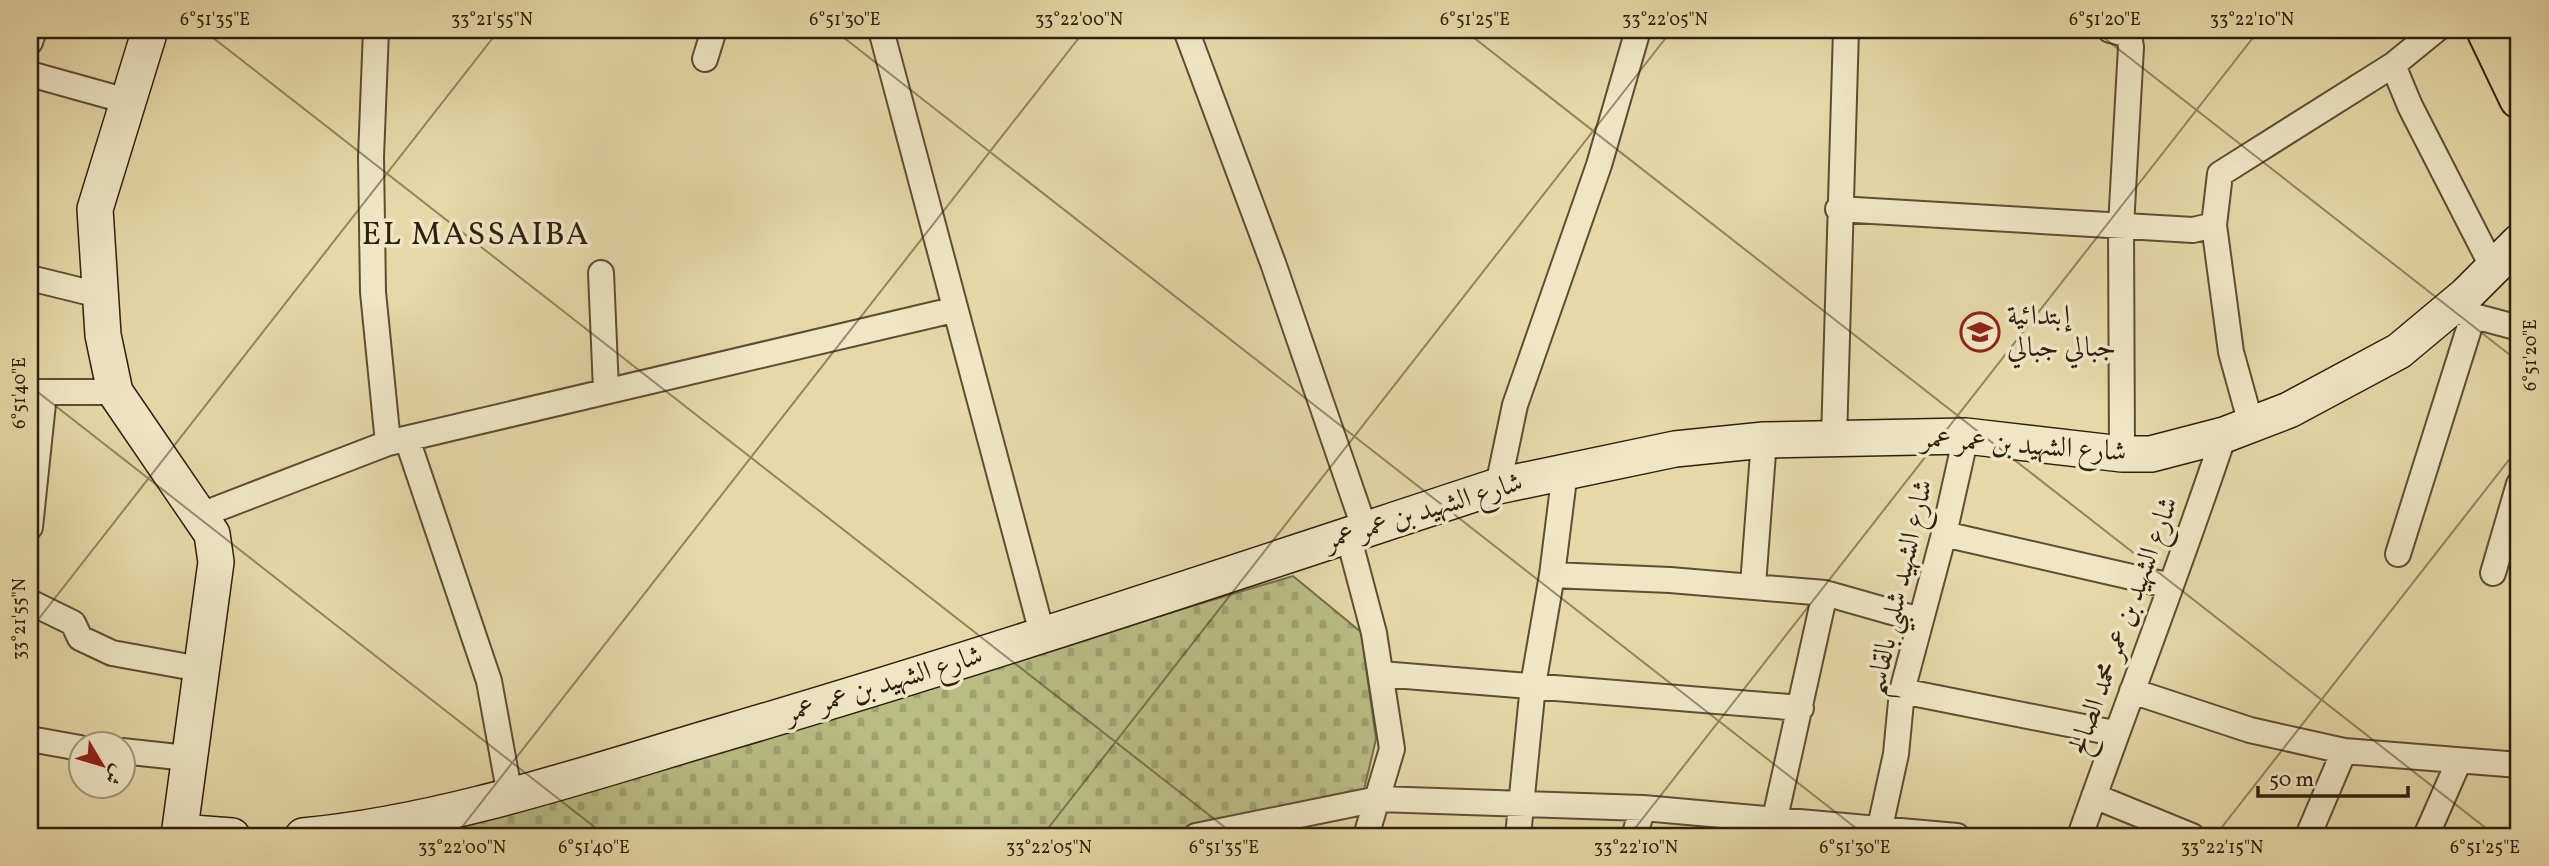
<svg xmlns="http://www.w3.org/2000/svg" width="2549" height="866" viewBox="0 0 2549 866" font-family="Vollkorn,Amiri,serif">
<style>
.cemetery{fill:url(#cemetery-stones);stroke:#746e48;stroke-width:2}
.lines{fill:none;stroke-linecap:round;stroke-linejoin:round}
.street-casing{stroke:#5d4e33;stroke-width:28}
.secondary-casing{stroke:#2f200c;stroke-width:38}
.primary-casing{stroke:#2f200c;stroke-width:42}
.street{stroke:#efe6c6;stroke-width:24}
.secondary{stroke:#efe6c6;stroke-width:35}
.primary{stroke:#e6d8a7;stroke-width:38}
.ticks{fill:none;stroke:#2f200c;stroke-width:2;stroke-opacity:0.45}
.labels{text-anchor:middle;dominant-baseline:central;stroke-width:7;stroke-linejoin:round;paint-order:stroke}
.poi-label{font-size:28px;fill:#2f200c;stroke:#efe6c6;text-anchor:start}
.street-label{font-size:28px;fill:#2f200c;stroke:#efe6c6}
.quarter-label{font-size:32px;letter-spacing:2px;fill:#2f200c;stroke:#efe6c6}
.neatline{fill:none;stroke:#2f200c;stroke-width:2.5}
.ticks-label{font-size:18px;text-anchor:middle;fill:#2f200c}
</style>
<defs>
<pattern id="cemetery-stones" width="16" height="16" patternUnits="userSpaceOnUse" patternTransform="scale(1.75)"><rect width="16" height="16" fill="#b9bd84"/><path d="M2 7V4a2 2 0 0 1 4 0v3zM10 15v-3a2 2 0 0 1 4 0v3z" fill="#9fa271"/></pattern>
</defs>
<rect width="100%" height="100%" fill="#e6d8a7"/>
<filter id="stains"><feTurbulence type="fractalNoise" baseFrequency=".00286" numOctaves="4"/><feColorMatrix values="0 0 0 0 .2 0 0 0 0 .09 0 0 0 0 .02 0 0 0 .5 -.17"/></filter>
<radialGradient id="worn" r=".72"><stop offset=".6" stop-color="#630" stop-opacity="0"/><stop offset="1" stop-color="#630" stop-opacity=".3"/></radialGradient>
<path class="cemetery" d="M1293 576 1361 632 1376 739 1363 794 1165 836H422Z"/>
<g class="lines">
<g class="street-casing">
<path id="street" d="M376 30 371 157 373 292 388 443
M881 30 1043 637
M1186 30 1273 263 1365 530
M2110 30 2129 35 2131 47 2121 226 2122 454
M2436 30 2393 65 2410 106 2493 268
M30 42 34 30
M705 59 714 30
M30 74 127 101
M1838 209 2193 230 2214 225 2220 174 2393 65
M2214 225 2231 352 2251 424
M601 273 606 390
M30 278 99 295
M2459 312 2519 328
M30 392H115
M407 439 489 681 510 796
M1834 439 1846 30
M1498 486 1515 405 1599 165 1638 30
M201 515 388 443 953 310
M30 527 44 394
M1944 534 2171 586
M1348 535 1374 633 1392 749 1366 836
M2398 554 2473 316
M2493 573 2519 484
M1552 575 1670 580 1825 593 1920 620
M1753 585 1764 440
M30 602 73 623 80 638 112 653 200 669
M1381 674 1801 708
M1902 691 2114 733
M2132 691 2250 730 2344 751 2519 765
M30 739 80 748
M122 751 187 758
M2094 796 2192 836
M1196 836 1378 799 1643 808 1957 836
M1518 836 1533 685 1552 575 1565 471
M1634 836 1643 808
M1771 836 1825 593
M1878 836 1896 754 1902 691 1944 534 1966 436
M2080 836C2127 702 2179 570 2224 435
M2308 836 2344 751
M2426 836 2459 761"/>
</g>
<g class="secondary-casing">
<path id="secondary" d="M150 30 95 209 103 335 115 392 212 534 216 562 179 836
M179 832 232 836
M303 836C448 822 588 773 728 732 987 656 1242 570 1498 486L1675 449 1764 440 1966 436 2122 454H2151L2224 435 2289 410 2399 351 2466 295 2519 242"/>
</g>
<g class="primary-casing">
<path id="primary" d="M2486 30 2519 99
M2517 30 2519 34"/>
</g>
<use href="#street" class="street"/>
<use href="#secondary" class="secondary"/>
<use href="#primary" class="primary"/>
</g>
<path class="ticks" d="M203 30 1236 836M834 30 1866 836M1464 30 2496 836M2094 30 2519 362M30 386 606 836M30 630 499 30M455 836 1085 30M1042 836 1672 30M1629 836 2259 30M2215 836 2519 447"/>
<defs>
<g id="school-ring" transform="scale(2.0125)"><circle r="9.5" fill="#efe6c6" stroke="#8f2418" stroke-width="1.5"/><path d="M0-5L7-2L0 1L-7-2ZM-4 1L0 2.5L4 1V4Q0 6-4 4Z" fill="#8f2418"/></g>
</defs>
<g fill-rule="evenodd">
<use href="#school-ring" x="1980" y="332"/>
</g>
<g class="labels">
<g class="poi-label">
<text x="2007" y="316">إبتدائية<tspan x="2007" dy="32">جبالي جبالي</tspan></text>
</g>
<g class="street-label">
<text transform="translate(2024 446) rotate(4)">شارع الشهيد بن عمر عمر</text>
<text transform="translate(1424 512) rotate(-17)">شارع الشهيد بن عمر عمر</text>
<text transform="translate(1900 588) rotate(-77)">شارع الشهيد شلبي بالقاسم</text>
<text transform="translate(2124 626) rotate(-70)">شارع الشهيد بن عمر محمد الصالح</text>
<text transform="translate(884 685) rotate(-17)">شارع الشهيد بن عمر عمر</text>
</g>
<g class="quarter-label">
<text x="476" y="236">EL MASSAIBA</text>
</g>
</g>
<rect width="2549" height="866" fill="none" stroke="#e6d8a7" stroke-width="77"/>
<g transform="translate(102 765) rotate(128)"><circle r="33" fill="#efe6c6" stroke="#a2977c" stroke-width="2"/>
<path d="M0-5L12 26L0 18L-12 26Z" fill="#8f2418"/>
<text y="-10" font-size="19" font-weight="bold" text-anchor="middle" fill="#2f200c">ش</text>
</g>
<path d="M2258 786v10h150v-10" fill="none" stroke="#2f200c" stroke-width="3.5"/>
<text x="2269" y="786" font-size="21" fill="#2f200c" stroke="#efe6c6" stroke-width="5" paint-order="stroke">50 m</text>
<rect x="38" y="38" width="2472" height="790" class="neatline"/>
<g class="ticks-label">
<text x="215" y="25">6°51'35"E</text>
<text x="492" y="25">33°21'55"N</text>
<text x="845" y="25">6°51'30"E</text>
<text x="1079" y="25">33°22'00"N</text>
<text x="1475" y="25">6°51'25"E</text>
<text x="1665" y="25">33°22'05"N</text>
<text x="2105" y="25">6°51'20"E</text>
<text x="2252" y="25">33°22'10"N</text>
<text transform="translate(2530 355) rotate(-90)" y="6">6°51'20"E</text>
<text transform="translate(19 393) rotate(-90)" y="6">6°51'40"E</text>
<text transform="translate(19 619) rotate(-90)" y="6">33°21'55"N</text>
<text x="462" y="853">33°22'00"N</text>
<text x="594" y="853">6°51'40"E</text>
<text x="1049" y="853">33°22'05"N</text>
<text x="1224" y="853">6°51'35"E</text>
<text x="1636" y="853">33°22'10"N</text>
<text x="1855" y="853">6°51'30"E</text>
<text x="2222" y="853">33°22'15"N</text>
<text x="2485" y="853">6°51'25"E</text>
</g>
<rect width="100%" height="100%" filter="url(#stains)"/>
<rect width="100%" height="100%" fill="url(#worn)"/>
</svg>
